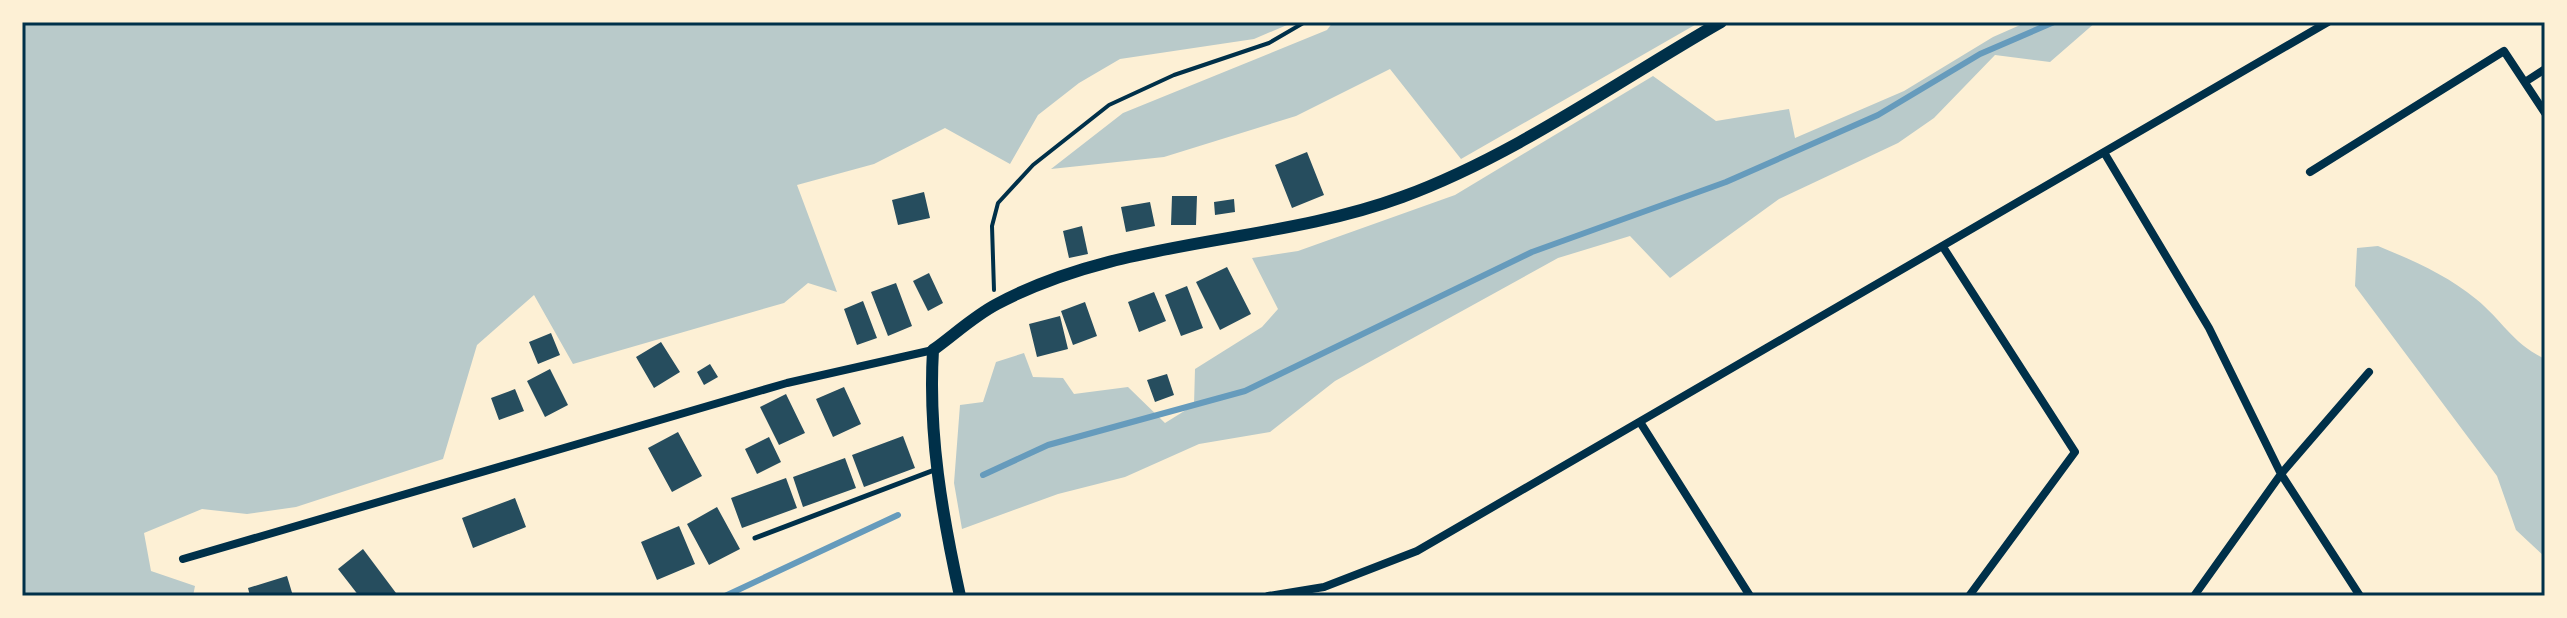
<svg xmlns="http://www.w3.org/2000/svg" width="2567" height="618" viewBox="0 0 2567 618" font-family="'Golos Text',sans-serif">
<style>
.green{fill:#b9caca}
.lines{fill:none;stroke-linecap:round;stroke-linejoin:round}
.stream{stroke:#669bbc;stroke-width:6}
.building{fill:#264d5e}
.path{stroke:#003049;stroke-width:4}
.service{stroke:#003049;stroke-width:5}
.minor{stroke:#003049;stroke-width:8}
.tertiary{stroke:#003049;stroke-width:12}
.neatline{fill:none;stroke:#003049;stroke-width:3}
</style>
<rect width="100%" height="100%" fill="#fdf0d5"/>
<path class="green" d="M22 22H1294L1254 39 1120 59 1079 83 1038 115 1010 164 945 128 874 164 797 185 837 292 808 283 784 303 573 364 534 295 477 345 443 459 296 507 247 514 202 509 144 533 151 571 195 586 193 596H22Z
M1333 22H1700L1461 159 1390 69 1296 116 1164 157 1051 169 1123 113 1327 30Z
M2027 22H2096L2050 62 1995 55 1934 118 1898 143 1779 199 1670 278 1630 236 1558 258 1335 381 1270 432 1199 444 1125 477 1058 494 962 529 954 483 960 405 983 402 996 362 1024 353 1033 377 1063 378 1074 394 1128 387 1165 423 1194 405 1195 369 1262 327 1278 309 1252 258 1298 251 1455 195 1653 76 1716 121 1789 109 1795 138 1904 91 1993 37Z
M2378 246C2412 260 2447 275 2476 299 2502 320 2513 344 2545 359V557L2516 530 2497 476 2355 286 2357 248Z"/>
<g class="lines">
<path class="stream" d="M983 475 1048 445 1245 391 1532 252 1726 182 1878 115 1980 54 2054 22
M725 596 898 515"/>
</g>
<path class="building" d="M1307 152 1324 195 1292 208 1275 165Z
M924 192 930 218 898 225 892 200Z
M1172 196H1197L1196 225H1171Z
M1234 199 1235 212 1215 215 1214 202Z
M1150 202 1155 226 1126 232 1121 207Z
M1082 226 1088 254 1069 258 1063 231Z
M1227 267 1251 314 1220 330 1196 282Z
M929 273 943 303 928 311 913 281Z
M896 283 912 326 888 336 871 292Z
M1187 286 1203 328 1181 336 1165 295Z
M1154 292 1166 321 1139 332 1128 302Z
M863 301 877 338 857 345 844 309Z
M1085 302 1097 336 1073 345 1061 311Z
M1060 316 1068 349 1037 357 1029 324Z
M551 333 560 355 538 364 529 342Z
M661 342 680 372 654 388 636 357Z
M710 364 718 377 704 385 697 372Z
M550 369 568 405 545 417 527 381Z
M1167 374 1174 395 1155 402 1147 380Z
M844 387 861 424 833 437 816 399Z
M515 389 524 411 499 420 491 398Z
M786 394 805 433 779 445 760 407Z
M678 432 702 476 672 492 648 448Z
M903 436 915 468 864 487 852 455Z
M769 437 781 462 757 474 745 449Z
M845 458 856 488 803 507 793 477Z
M786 478 797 508 742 528 731 498Z
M515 498 526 527 473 548 462 518Z
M717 507 740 549 709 565 687 524Z
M679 526 695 564 657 580 641 542Z
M363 549 396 593 392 596H359L338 569Z
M287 576 293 596H250L248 588Z"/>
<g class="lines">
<path class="path" d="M994 290 992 226 998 203 1033 165 1109 105 1174 75 1269 43 1305 22"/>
<path class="service" d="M755 538 937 469"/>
<path class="minor" d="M2525 82 2545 69
M2105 154 2209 328 2281 474 2360 596
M2310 172 2504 51 2545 113
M1943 247 2075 452 1969 596
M1640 422 1750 596
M183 559 787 383 933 350
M1268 596 1324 587 1417 551 2328 22
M2194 596 2281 474 2369 372"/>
<path class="tertiary" d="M960 596C942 514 928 434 933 350 954 335 974 316 997 304 1122 237 1271 245 1402 197 1516 155 1616 82 1721 22"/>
</g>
<rect width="2567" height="618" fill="none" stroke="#fdf0d5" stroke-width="48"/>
<rect x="24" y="24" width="2519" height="570" class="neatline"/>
</svg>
